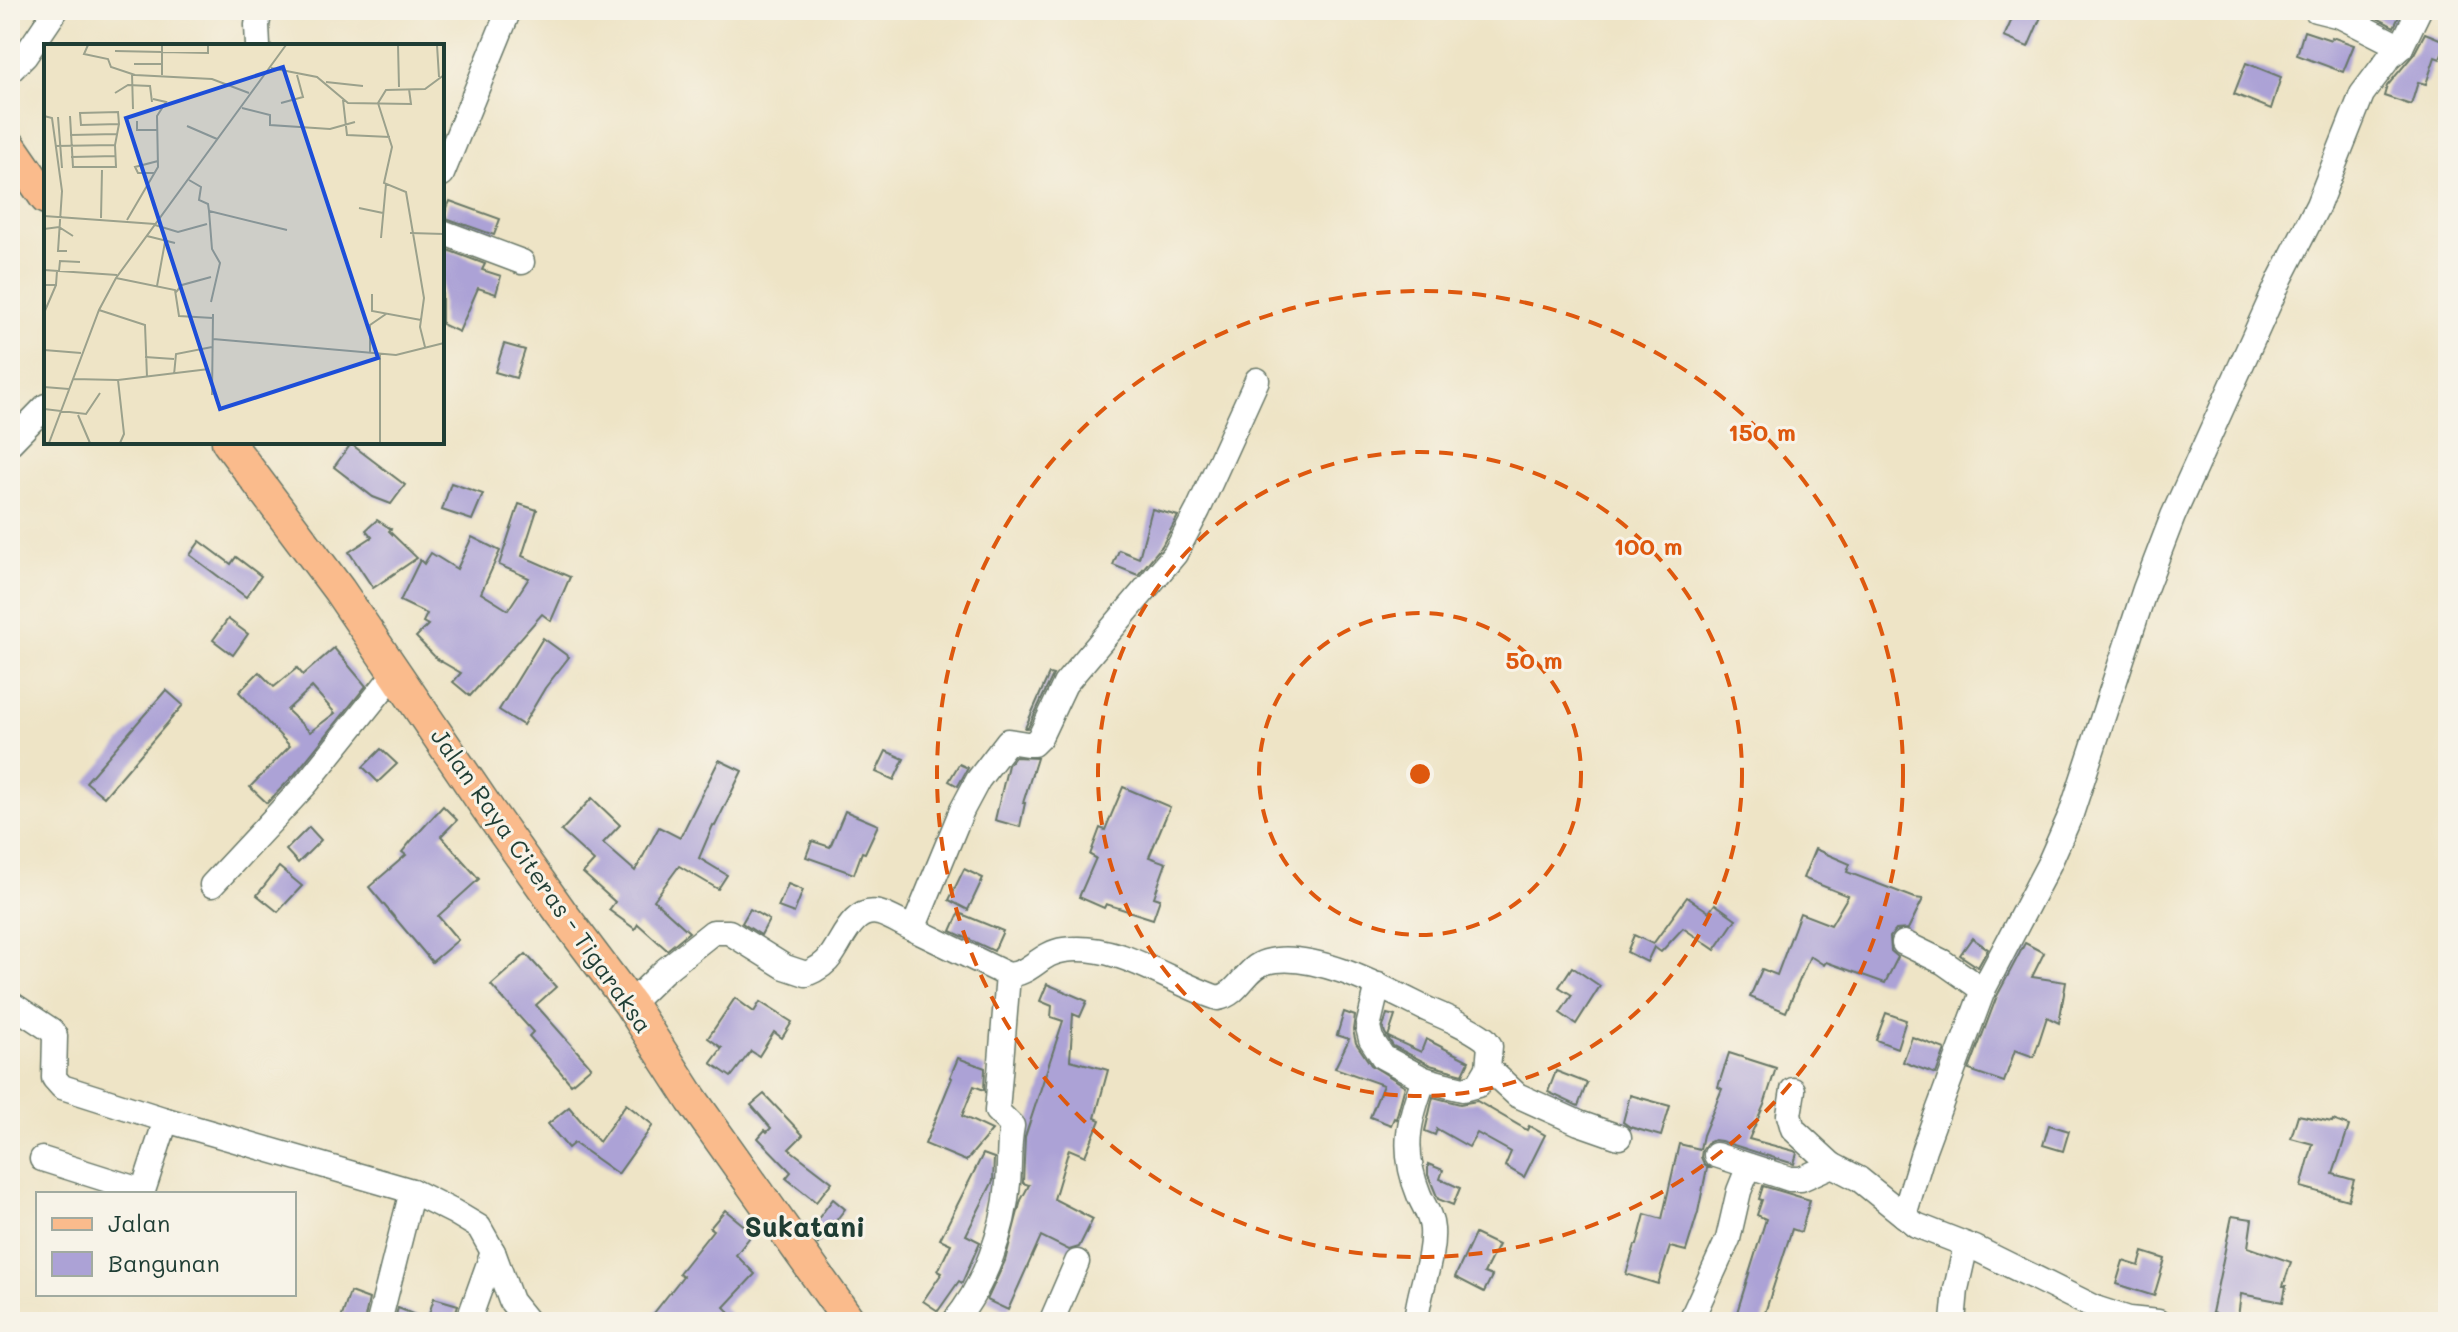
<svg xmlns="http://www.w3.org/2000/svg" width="2458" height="1332" font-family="Mali,sans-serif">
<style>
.building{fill:#aca2d6;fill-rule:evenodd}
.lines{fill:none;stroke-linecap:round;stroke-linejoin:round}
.minor-casing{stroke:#677767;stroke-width:27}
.major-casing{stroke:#677767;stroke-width:35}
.minor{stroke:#fff;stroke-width:24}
.major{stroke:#fabb8c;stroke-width:32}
.ring{fill:none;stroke:#de580e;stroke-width:4;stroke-dasharray:14 10}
.labels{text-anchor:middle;stroke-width:6;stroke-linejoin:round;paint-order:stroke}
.street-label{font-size:24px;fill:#1f3d34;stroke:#f7f3e8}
.quarter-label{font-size:28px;font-weight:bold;fill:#1f3d34;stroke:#f7f3e8}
.inset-road{fill:none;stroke:#9ba18c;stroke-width:2}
.view{fill:#1d4ed8;fill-opacity:0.15;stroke:#1d4ed8;stroke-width:4}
.inset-edge{fill:none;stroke:#1f3d34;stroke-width:4}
.centre{fill:#de580e;stroke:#f7f3e8;stroke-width:4}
.ring-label{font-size:24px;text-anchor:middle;font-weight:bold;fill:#de580e;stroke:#f7f3e8;stroke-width:6;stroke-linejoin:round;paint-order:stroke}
</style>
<rect width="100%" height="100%" fill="#f7f3e8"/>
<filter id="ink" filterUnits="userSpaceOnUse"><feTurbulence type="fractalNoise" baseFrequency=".0125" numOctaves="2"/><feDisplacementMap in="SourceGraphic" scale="16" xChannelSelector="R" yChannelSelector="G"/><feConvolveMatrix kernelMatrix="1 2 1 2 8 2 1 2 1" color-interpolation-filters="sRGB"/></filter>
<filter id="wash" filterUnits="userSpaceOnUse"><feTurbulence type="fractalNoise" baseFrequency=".006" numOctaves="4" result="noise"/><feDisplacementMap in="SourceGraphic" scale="32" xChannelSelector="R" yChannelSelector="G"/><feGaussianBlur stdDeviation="1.8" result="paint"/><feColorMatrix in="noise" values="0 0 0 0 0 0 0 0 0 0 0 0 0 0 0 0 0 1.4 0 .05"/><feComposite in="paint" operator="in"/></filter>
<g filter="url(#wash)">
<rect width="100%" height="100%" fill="#eee4c6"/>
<g id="blocks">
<g class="building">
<polygon points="2016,10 2044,10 2028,47 2004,37"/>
<polygon points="2380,10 2402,10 2394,27 2377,18"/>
<polygon points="2304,31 2331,40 2332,37 2354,45 2343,72 2297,55"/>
<polygon points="2425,33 2447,42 2440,59 2435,57 2426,84 2418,82 2411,105 2384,96 2387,86 2414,54"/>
<polygon points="2246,63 2281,77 2271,109 2234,94"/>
<polygon points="450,201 500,219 494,235 443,217"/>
<polygon points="442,248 485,264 482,270 501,276 496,294 478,288 459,332 442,324"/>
<polygon points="504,344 525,350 516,378 495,372"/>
<polygon points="351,444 405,485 391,504 373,497 334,467"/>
<polygon points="451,483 483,494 472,520 442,510"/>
<polygon points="519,504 537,510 522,556 570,577 551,621 542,614 470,696 453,682 461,673 437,659 416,637 428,625 423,622 427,614 400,601 420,560 424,564 431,553 457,569 472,537 500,551 481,593 508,610 529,578 499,565"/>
<polygon points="1152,509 1178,516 1162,546 1138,575 1113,565 1119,550 1139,558"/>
<polygon points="377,520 391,529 389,531 417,558 373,588 349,552 372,537 366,530"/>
<polygon points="200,541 231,564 236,557 261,576 246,597 190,555"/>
<polygon points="228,619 248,634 233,655 213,640"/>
<polygon points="543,638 569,657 545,688 523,725 499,710"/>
<path d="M 334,648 L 366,686 L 295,774 L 267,803 L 250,787 L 290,746 L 239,692 L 259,672 L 274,687 L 297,668 L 303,675 ZM 312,687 L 335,713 L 310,732 L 287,710 Z"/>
<polygon points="1049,674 1053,675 1028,728 1025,728"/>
<polygon points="166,690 183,705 104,797 86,782"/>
<polygon points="381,749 397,764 378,782 363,767"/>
<polygon points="886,751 904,759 894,780 876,772"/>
<polygon points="1014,757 1037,758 1023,803 1025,803 1020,827 995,820 1008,765"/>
<polygon points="719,760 742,771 715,826 713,825 699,858 727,875 718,889 679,866 654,900 689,932 667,950 638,924 635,929 609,910 615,902 583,873 594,861 561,831 592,798 620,825 603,843 635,871 659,827 680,838"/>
<polygon points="959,764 968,768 958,786 949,781"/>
<polygon points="1123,787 1170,807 1149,857 1166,863 1154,897 1160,899 1153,919 1106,904 1104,908 1079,897 1096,858 1090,855 1100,828 1105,830"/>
<polygon points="443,806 457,820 441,836 479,879 438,916 458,940 432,962 369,887 406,855 402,852 411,841"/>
<polygon points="845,811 878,825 865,853 862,852 854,874 806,857 812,841 830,847"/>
<polygon points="309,827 321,840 298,863 286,850"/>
<polygon points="1815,849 1850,864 1847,872 1915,898 1923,899 1908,929 1896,930 1890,937 1891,951 1898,957 1885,983 1826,962 1824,965 1810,956 1786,1012 1750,997 1762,969 1777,975 1800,913 1831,925 1848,896 1803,878"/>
<polygon points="279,867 302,886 278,912 257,895"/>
<polygon points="964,869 983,878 968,910 949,900"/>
<polygon points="788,884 803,890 794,913 778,907"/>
<polygon points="1687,897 1709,912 1715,904 1736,919 1715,950 1683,928 1661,952 1654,947 1647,962 1627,952 1634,935 1653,944"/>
<polygon points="750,909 769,920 761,935 742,923"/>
<polygon points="959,913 1003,931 994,951 951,931"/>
<polygon points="1972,938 1988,949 1978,967 1960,955"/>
<polygon points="2025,943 2044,953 2032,977 2066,982 2059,1023 2047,1017 2034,1057 2015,1050 2004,1082 1969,1070 1997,996"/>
<polygon points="526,954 556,987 536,1005 591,1067 571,1084 529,1036 533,1032 491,985"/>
<polygon points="1572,967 1600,986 1576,1024 1560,1013 1572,995 1559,987"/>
<polygon points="1047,984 1087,1001 1080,1017 1073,1014 1070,1060 1108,1070 1095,1118 1100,1120 1085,1156 1069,1149 1054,1199 1093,1219 1079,1247 1069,1250 1041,1236 1008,1310 987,1300 1005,1261 1021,1200 1029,1185 1023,1183 1025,1137 1063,1021 1051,1017 1052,1006 1040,1001"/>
<polygon points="735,998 754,1012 760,1002 792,1022 782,1038 774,1032 759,1056 751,1051 731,1077 711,1063 722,1048 708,1038"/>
<polygon points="1344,1012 1355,1016 1353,1030 1356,1043 1371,1065 1405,1086 1396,1119 1394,1118 1391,1125 1370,1117 1383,1085 1335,1068 1349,1039 1337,1035"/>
<polygon points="1886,1013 1906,1020 1897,1048 1876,1040"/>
<polygon points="1387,1014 1395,1016 1388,1037 1421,1052 1426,1039 1469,1061 1463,1074 1430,1065 1393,1046 1385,1033 1383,1027"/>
<polygon points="1912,1037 1945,1049 1936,1074 1903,1062"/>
<polygon points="1729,1053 1776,1068 1764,1105 1749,1139 1794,1151 1797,1153 1794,1164 1721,1141 1714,1140 1707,1143 1702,1150 1701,1157 1704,1164 1710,1168 1707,1168 1698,1212 1686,1251 1670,1247 1658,1284 1626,1274 1635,1245 1637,1245 1645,1214 1662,1219 1679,1144 1700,1149 1703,1135 1722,1089 1718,1087"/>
<polygon points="958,1058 985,1068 984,1090 974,1086 962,1116 992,1130 966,1161 925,1144 952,1078 950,1077"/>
<polygon points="1556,1071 1587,1083 1578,1106 1548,1092"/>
<polygon points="764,1094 803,1135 789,1149 832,1182 816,1202 786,1178 791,1172 758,1138 765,1130 767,1132 771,1128 751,1105"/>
<polygon points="1630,1095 1670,1106 1661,1136 1630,1127 1623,1122"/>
<polygon points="1433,1097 1460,1104 1477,1101 1527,1130 1529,1126 1545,1135 1524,1177 1505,1166 1511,1152 1477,1133 1469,1147 1437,1129 1435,1135 1425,1131"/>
<polygon points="626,1104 653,1125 618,1174 574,1143 568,1148 548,1124 569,1107 599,1142"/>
<polygon points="2298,1115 2332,1122 2333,1120 2349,1126 2333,1174 2354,1180 2348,1200 2301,1187 2313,1144 2291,1138"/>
<polygon points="2049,1125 2069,1131 2063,1151 2043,1145"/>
<polygon points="983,1154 994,1158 993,1181 966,1235 980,1242 962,1283 959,1281 938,1311 923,1301 942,1273 938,1271 951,1244 940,1239"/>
<polygon points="1428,1164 1443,1170 1440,1179 1460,1188 1453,1205 1438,1199 1428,1175"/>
<polygon points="1763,1186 1810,1200 1801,1232 1792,1229 1762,1322 1734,1322 1766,1219 1757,1215 1762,1200 1759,1199"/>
<polygon points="833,1199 845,1209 818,1244 809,1231"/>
<polygon points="725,1210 753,1233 736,1255 755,1274 724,1307 729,1312 720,1322 647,1322 683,1276 679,1273 713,1230 710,1228"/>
<polygon points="2232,1216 2252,1219 2248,1247 2291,1262 2283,1286 2286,1286 2283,1302 2241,1294 2238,1317 2212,1313"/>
<polygon points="1475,1234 1498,1245 1484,1273 1492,1276 1484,1292 1455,1277"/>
<polygon points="2143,1252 2165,1259 2154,1296 2116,1284 2123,1261 2139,1266"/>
<polygon points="350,1292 369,1299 364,1322 340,1322"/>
<polygon points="434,1298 458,1305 453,1321 429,1314"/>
<polygon points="398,1308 430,1321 430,1322 394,1322"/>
</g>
</g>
</g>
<g filter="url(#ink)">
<use href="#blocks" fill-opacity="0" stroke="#677767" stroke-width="2"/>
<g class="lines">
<defs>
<g id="minor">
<polyline points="2316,10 2340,16 2401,47"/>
<polyline points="258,46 257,25 260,10"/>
<polyline points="10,71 25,56 56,10"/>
<polyline points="442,174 509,10"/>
<polyline points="442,232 522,262"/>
<polyline points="10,443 46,406"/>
<polyline points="212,885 306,784 395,673"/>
<path d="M 913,929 L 1008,975 C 1031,974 1040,953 1064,950 C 1119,942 1168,982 1218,998 C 1240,994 1245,968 1266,962 C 1311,949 1384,988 1424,1008 C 1445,1017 1467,1026 1485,1039 L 1490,1046 L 1488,1068 L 1517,1095 L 1579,1123 L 1619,1137"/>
<polyline points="1904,943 1943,962 1983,990"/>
<polyline points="1378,985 1368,1027 1371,1039 1383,1057 1424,1079 1446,1085 1463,1089 1478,1085 1488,1068"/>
<polyline points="10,1003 51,1030 55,1036 54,1078 62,1087 166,1120 412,1191 454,1212 479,1227 493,1252 511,1301 528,1322"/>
<path d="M 630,1004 L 664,971 L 713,932 L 729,932 L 785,967 L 806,974 C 816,970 825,965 831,956 C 843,940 853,907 879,913 C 890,916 902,924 913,929 L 962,810 L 978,780 L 1008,741 L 1027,744 L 1033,744 L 1040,737 L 1065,684 L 1175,554 L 1198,510 L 1257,380"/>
<polyline points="1793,1090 1789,1115 1793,1129 1832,1165"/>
<polyline points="1716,1155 1790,1179 1801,1179 1832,1165 1859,1179 1916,1225 1975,1248 2098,1309 2129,1319 2158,1322"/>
<polyline points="42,1159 143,1191"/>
<polyline points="142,1194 166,1120"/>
<polyline points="1904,1215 1924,1149 1983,990 2049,864 2071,814 2145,589 2173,516 2281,277 2318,205 2362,94 2389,58 2401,47 2419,10"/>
<polyline points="379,1322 412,1191"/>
<polyline points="468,1322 493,1252"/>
<path d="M 954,1322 C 985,1285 1004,1230 1008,1183 C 1010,1163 1008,1145 1012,1126 L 997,1111 L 1008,975"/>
<polyline points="1051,1322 1077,1262"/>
<path d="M 1416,1322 C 1418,1291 1434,1260 1432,1229 C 1431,1215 1424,1207 1419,1195 C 1401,1151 1408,1121 1424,1079"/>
<polyline points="1690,1322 1728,1239 1739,1191 1749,1166"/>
<polyline points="1953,1322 1956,1289 1966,1245"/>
</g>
<g id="major">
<polyline points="10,146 46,198"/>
<polyline points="228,442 339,590 489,811 560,911 630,1004 692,1100 850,1322"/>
</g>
</defs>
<use href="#minor" class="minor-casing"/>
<use href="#major" class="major-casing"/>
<use href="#minor" class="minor"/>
<use href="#major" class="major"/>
</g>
</g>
<g class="ring">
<circle cx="1420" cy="774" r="161"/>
<circle cx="1420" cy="774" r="322"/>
<circle cx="1420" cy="774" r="483"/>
</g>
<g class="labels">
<g class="street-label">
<text transform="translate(541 881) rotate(55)" y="8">Jalan Raya Citeras - Tigaraksa</text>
</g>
<g class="quarter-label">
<text x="805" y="1237">Sukatani</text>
</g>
</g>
<g transform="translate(44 44)">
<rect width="400" height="400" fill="#eee4c6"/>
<path class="inset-road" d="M 44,1 L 40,10 L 64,15 L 67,23 L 91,31 L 168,35 L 205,49M 118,1 L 118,31M 354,1 L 355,43M 393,1 L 395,33M 71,7 L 164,9 L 164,1M 90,20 L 118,20M 227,24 L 273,33 L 304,59 L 367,60 L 365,45M 88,30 L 89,65M 282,38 L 319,42M 71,49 L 84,41 L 106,42 L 108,58M 299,56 L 303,91 L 346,93M 237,59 L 259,53 L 253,31M 334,59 L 348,103 L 340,139 L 362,148 L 380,254 L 376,283 L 381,303M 334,59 L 342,46 L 381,45 L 400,31M 198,64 L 226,71 L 226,81 L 286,85 L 311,78M 0,72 L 8,74 L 18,147 L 14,207 L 23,207M 26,72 L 29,123 L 72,123 L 71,101 L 75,80 L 74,68 L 36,69 L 37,81 L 75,80M 14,73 L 18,124M 93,77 L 93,86 L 113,86M 143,82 L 173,95M 26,91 L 73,90M 11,102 L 71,101M 27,113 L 72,112M 110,129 L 94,129 L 91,123 L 114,117M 145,136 L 157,143 L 155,156 L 164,160 L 165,167 L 243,186M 315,164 L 339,169M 165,167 L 168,205 L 176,219 L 167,258M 0,172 L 111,180M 57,174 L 58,126M 83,176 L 114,123 L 113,72 L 122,58 L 109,55M 111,181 L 134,188 L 163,180M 0,185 L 15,183 L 29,192M 366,189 L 400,190M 103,192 L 131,199M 337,194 L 342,140M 0,226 L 73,231M 15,227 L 16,217 L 36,218M 72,234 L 131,246 L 135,272 L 169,274M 0,241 L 12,241 L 13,227M 113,242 L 121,198M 132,248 L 138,241 L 167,233M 328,250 L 328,267 L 377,276M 55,266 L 101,281 L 103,333M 0,269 L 12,241M 169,295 L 352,311 L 400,299M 0,306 L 37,309M 326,309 L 326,281 L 342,270M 336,310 L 336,399M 101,313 L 130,315M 130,331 L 132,310 L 168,303M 29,335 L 74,336 L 165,325M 74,336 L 80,390 L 76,399M 0,343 L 25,345M 168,351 L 169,270M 0,365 L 42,370 L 56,349M 34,371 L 46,399M 5,399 L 55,266 L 72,234 L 242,1"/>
<path class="view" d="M 239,23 L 334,314 L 176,365 L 82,74 Z"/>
<rect width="400" height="400" class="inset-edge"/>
</g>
<circle cx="1420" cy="774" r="12" class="centre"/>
<g class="ring-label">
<text x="1762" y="441">150 m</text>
<text x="1648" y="555">100 m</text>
<text x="1534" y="669">50 m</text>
</g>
<rect width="2458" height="1332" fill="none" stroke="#f7f3e8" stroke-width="40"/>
<rect x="36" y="1192" width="260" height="104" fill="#f7f3e8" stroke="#a1aaa0" stroke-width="2"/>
<rect x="52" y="1218" width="40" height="12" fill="#fabb8c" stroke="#a1aaa0" stroke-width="2"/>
<text x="108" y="1232" font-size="24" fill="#1f3d34">Jalan</text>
<rect x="52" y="1252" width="40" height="24" fill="#aca2d6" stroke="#a1aaa0" stroke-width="2"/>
<text x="108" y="1272" font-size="24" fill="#1f3d34">Bangunan</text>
</svg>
